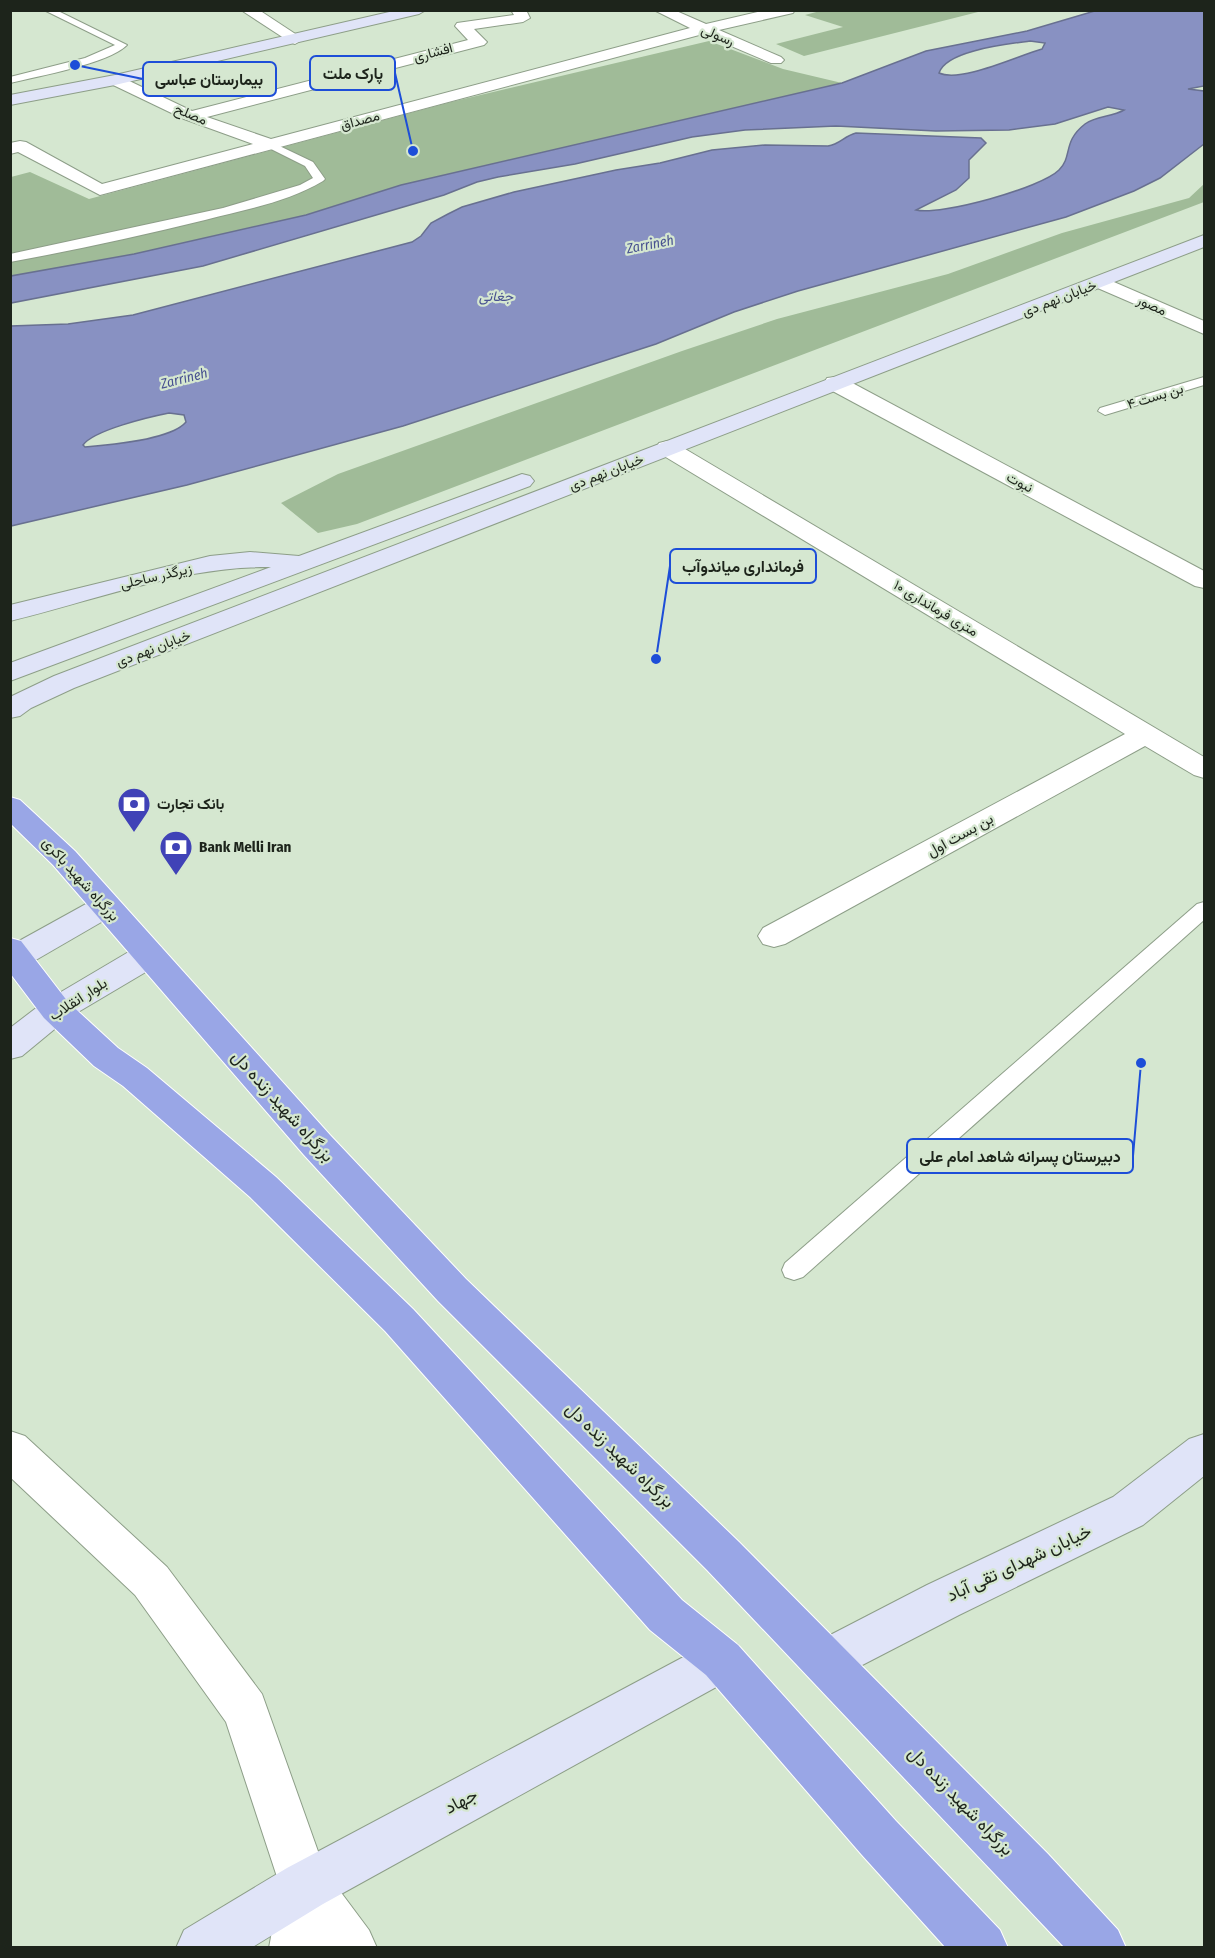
<svg xmlns="http://www.w3.org/2000/svg" width="1215" height="1958" font-family="'Fira Sans Condensed',Vazirmatn,sans-serif">
<style>
.green{fill:#a0bb98}
.water{fill:#8891c2;stroke:#687090;stroke-width:1.5;fill-rule:evenodd}
.lines{fill:none;stroke-linecap:round;stroke-linejoin:round}
.lane-casing{stroke:#8d9e88;stroke-width:2}
.street-casing{stroke:#8d9e88;stroke-width:2}
.secondary-casing{stroke:#8d9e88;stroke-width:2}
.highway-casing{stroke:#fff;stroke-width:2}
.lane{fill:#fff;fill-rule:evenodd}
.street{fill:#fff;fill-rule:evenodd}
.secondary{fill:#e0e4f8;fill-rule:evenodd}
.highway{fill:#99a6e6;fill-rule:evenodd}
.labels{text-anchor:middle;stroke-width:4.5;stroke-linejoin:round;paint-order:stroke}
.far-street-label{font-size:14px;fill:#1d241b;stroke:#d5e7d0}
.far-water-label{font-size:14px;font-style:italic;fill:#485190;stroke:#d5e7d0}
.poi-label{font-size:15px;font-weight:bold;fill:#1d241b;stroke:#d5e7d0;text-anchor:start}
.street-label{font-size:15px;fill:#1d241b;stroke:#d5e7d0}
.near-street-label{font-size:18px;fill:#1d241b;stroke:#d5e7d0}
.leader{fill:none;stroke:#1d4ed8;stroke-width:2}
.callout-dot{fill:#1d4ed8;stroke:#d5e7d0;stroke-width:2}
.callout{fill:#d5e7d0;stroke:#1d4ed8;stroke-width:2}
.callout-label{font-size:16px;text-anchor:middle;font-weight:bold;fill:#1d241b}
</style>
<rect width="100%" height="100%" fill="#d5e7d0"/>
<g class="green">
<polygon points="820,11 820,10 982,11 804,56 776,44 843,27 805,15"/>
<polygon points="709,41 783,69 842,83 401,185 306,215 134,254 11,276 11,177 30,172 89,199 451,102"/>
<polygon points="1204,184 1204,202 357,524 318,533 281,503 338,474 682,351 777,319 948,274 1062,233 1189,198"/>
</g>
<path class="water" d="M 1098,10 L 1204,11 L 1204,86 L 1188,89 L 1204,91 L 1204,144 L 1160,178 L 1134,191 L 1066,217 L 798,291 L 734,312 L 656,344 L 403,426 L 187,485 L 11,526 L 11,326 L 68,324 L 133,315 L 412,242 L 421,236 L 431,223 L 448,214 L 462,207 L 514,192 L 616,170 L 660,163 L 712,150 L 765,145 L 828,146 C 840,144 844,136 856,133 L 981,138 L 986,143 L 969,160 L 969,178 L 956,190 L 916,210 C 940,216 1041,188 1059,170 C 1073,156 1062,142 1085,124 C 1096,116 1112,117 1124,110 L 1108,107 L 1055,124 L 1009,130 L 936,131 L 836,126 L 745,130 L 692,137 L 575,164 L 498,177 L 477,182 L 444,195 L 203,266 L 11,303 L 11,276 L 134,254 L 306,215 L 401,185 L 842,83 L 926,51 L 1027,31 ZM 1030,41 L 1045,43 L 1042,49 C 1017,56 961,83 939,73 C 946,50 1009,44 1030,41 ZM 169,413 L 184,415 L 186,422 C 171,440 110,445 85,447 L 83,445 C 94,430 149,417 169,413 Z"/>
<g class="lines">
<defs>
<g id="lane">
<path d="M 44,10 L 56,10 L 127,45 C 108,64 38,76 10,83 L 10,77 L 85,58 L 115,45 Z"/>
<path d="M 269,141 L 313,162 L 325,179 L 323,181 C 288,202 244,210 205,220 C 140,236 76,250 10,262 L 10,254 L 223,208 L 300,185 L 313,178 L 305,166 L 265,146 L 265,142 Z"/>
<polygon points="1204,377 1204,385 1105,415 1098,411 1100,408"/>
<polygon points="1204,902 1204,920 803,1277 794,1280 785,1277 782,1270 785,1263 1197,904"/>
</g>
<g id="street">
<polygon points="241,10 259,10 303,39 295,44 290,42"/>
<polygon points="511,10 526,10 530,18 523,22 474,29 487,42 484,45 207,117 271,139 690,28 654,10 674,10 706,24 766,10 795,10 793,13 719,30 781,57 784,60 781,63 771,63 703,34 100,195 18,152 10,154 10,143 20,141 26,142 102,184 253,144 184,119 109,83 107,80 109,77 121,77 192,111 468,40 455,26 457,23 514,15"/>
<polygon points="1100,276 1204,321 1204,334 1093,286 1090,282 1093,278"/>
<polygon points="835,377 843,378 1204,571 1204,588 1195,586 827,388 824,383 827,378"/>
<polygon points="667,441 675,443 1204,757 1204,778 1194,775 1145,746 785,944 774,947 763,944 758,936 763,928 1125,734 659,453 656,448 659,443"/>
<polygon points="10,1431 25,1436 167,1567 262,1694 325,1871 369,1930 377,1948 269,1948 280,1886 226,1722 135,1595 10,1477"/>
</g>
<g id="secondary">
<polygon points="398,10 426,10 419,14 115,85 10,105 10,95 115,75"/>
<polygon points="1204,235 1204,247 74,688 31,708 20,716 10,718 10,697 54,676"/>
<path d="M 522,474 L 530,476 L 534,481 L 530,486 L 10,681 L 10,663 L 271,567 C 182,566 96,600 10,621 L 10,605 L 210,556 L 250,552 L 299,556 Z"/>
<polygon points="106,896 117,899 122,906 117,913 22,968 10,971 10,946 95,899"/>
<polygon points="149,944 161,947 165,955 161,963 68,1018 22,1056 10,1059 10,1028 44,1002 137,947"/>
<polygon points="1204,1434 1204,1476 1143,1525 959,1615 841,1676 825,1683 809,1676 802,1661 809,1646 927,1585 1113,1497 1189,1439"/>
<polygon points="722,1638 738,1645 745,1660 738,1675 323,1904 251,1948 176,1948 184,1930 287,1868 706,1645"/>
</g>
<g id="highway">
<polygon points="10,797 20,800 75,851 330,1135 466,1279 739,1542 1048,1854 1118,1930 1126,1948 1065,1948 707,1570 438,1301 304,1155 53,865 10,823"/>
<polygon points="10,938 21,941 68,1002 118,1048 147,1068 276,1177 413,1309 682,1600 738,1645 896,1821 1000,1930 1008,1948 946,1948 862,1855 706,1675 650,1630 385,1331 250,1197 123,1086 94,1066 44,1018 10,973"/>
</g>
</defs>
<use href="#lane" class="lane-casing"/>
<use href="#street" class="street-casing"/>
<use href="#secondary" class="secondary-casing"/>
<use href="#highway" class="highway-casing"/>
<use href="#lane" class="lane"/>
<use href="#street" class="street"/>
<use href="#secondary" class="secondary"/>
<use href="#highway" class="highway"/>
</g>
<defs>
<symbol id="bank-pin" viewBox="-11 -11 22 30"><path d="M0 17L-7.5 6A9.5 9.5 0 1 1 7.5 6Z" fill="#4042b7" stroke="#d5e7d0"/><path d="M-6-4H6V4H-6ZM0-2.3a2.3 2.3 0 1 0 0 4.6a2.3 2.3 0 1 0 0-4.6Z" fill="#fff"/></symbol>
</defs>
<g fill-rule="evenodd">
<use href="#bank-pin" x="115" y="785" width="38" height="52"/>
<use href="#bank-pin" x="157" y="828" width="38" height="52"/>
</g>
<g class="labels">
<g class="far-street-label">
<text transform="translate(718 35) rotate(23)" y="5">رسولی</text>
<text transform="translate(433 52) rotate(-15)" y="5">افشاری</text>
<text transform="translate(191 114) rotate(23)" y="5">مصلح</text>
<text transform="translate(360 120) rotate(-15)" y="5">مصداق</text>
<text transform="translate(1059 298) rotate(-21)" y="5">خیابان نهم دی</text>
<text transform="translate(1152 305) rotate(24)" y="5">مصور</text>
<text transform="translate(1155 396) rotate(-17)" y="5">بن بست ۴</text>
<text transform="translate(606 472) rotate(-21)" y="5">خیابان نهم دی</text>
<text transform="translate(1020 482) rotate(28)" y="5">نبوت</text>
<text transform="translate(156 576) rotate(-13)" y="5">زیرگذر ساحلی</text>
<text transform="translate(936 608) rotate(31)" y="5">۱۰ متری فرمانداری</text>
<text transform="translate(153 648) rotate(-21)" y="5">خیابان نهم دی</text>
</g>
<g class="far-water-label">
<text transform="translate(650 244) rotate(-11)" y="5">Zarrineh</text>
<text x="496" y="301">جغاتی</text>
<text transform="translate(184 378) rotate(-14)" y="5">Zarrineh</text>
</g>
<g class="poi-label">
<text x="157" y="809">بانک تجارت</text>
<text x="199" y="852">Bank Melli Iran</text>
</g>
<g class="street-label">
<text transform="translate(960 835) rotate(-29)" y="5">بن بست اول</text>
<text transform="translate(81 879) rotate(48)" y="5">بزرگراه شهید باکری</text>
<text transform="translate(78 999) rotate(-33)" y="5">بلوار انقلاب</text>
</g>
<g class="near-street-label">
<text transform="translate(283 1106) rotate(48)" y="6">بزرگراه شهید زنده دل</text>
<text transform="translate(620 1455) rotate(44)" y="6">بزرگراه شهید زنده دل</text>
<text transform="translate(1019 1563) rotate(-25)" y="6">خیابان شهدای تقی آباد</text>
<text transform="translate(461 1801) rotate(-28)" y="6">جهاد</text>
<text transform="translate(961 1801) rotate(46)" y="6">بزرگراه شهید زنده دل</text>
</g>
</g>
<path class="leader" d="M413 151L395 73M75 65L143 79M656 659L670 566M1141 1063L1133 1156"/>
<g class="callout-dot">
<circle cx="413" cy="151" r="6"/>
<circle cx="75" cy="65" r="6"/>
<circle cx="656" cy="659" r="6"/>
<circle cx="1141" cy="1063" r="6"/>
</g>
<g class="callout">
<rect x="310" y="56" width="85" height="34" rx="6"/>
<rect x="143" y="62" width="133" height="34" rx="6"/>
<rect x="670" y="549" width="146" height="34" rx="6"/>
<rect x="907" y="1139" width="226" height="34" rx="6"/>
</g>
<g class="callout-label">
<text x="353" y="79">پارک ملت</text>
<text x="209" y="85">بیمارستان عباسی</text>
<text x="743" y="572">فرمانداری میاندوآب</text>
<text x="1020" y="1162">دبیرستان پسرانه شاهد امام علی</text>
</g>
<rect width="1215" height="1958" fill="none" stroke="#1d241b" stroke-width="24"/>
</svg>
